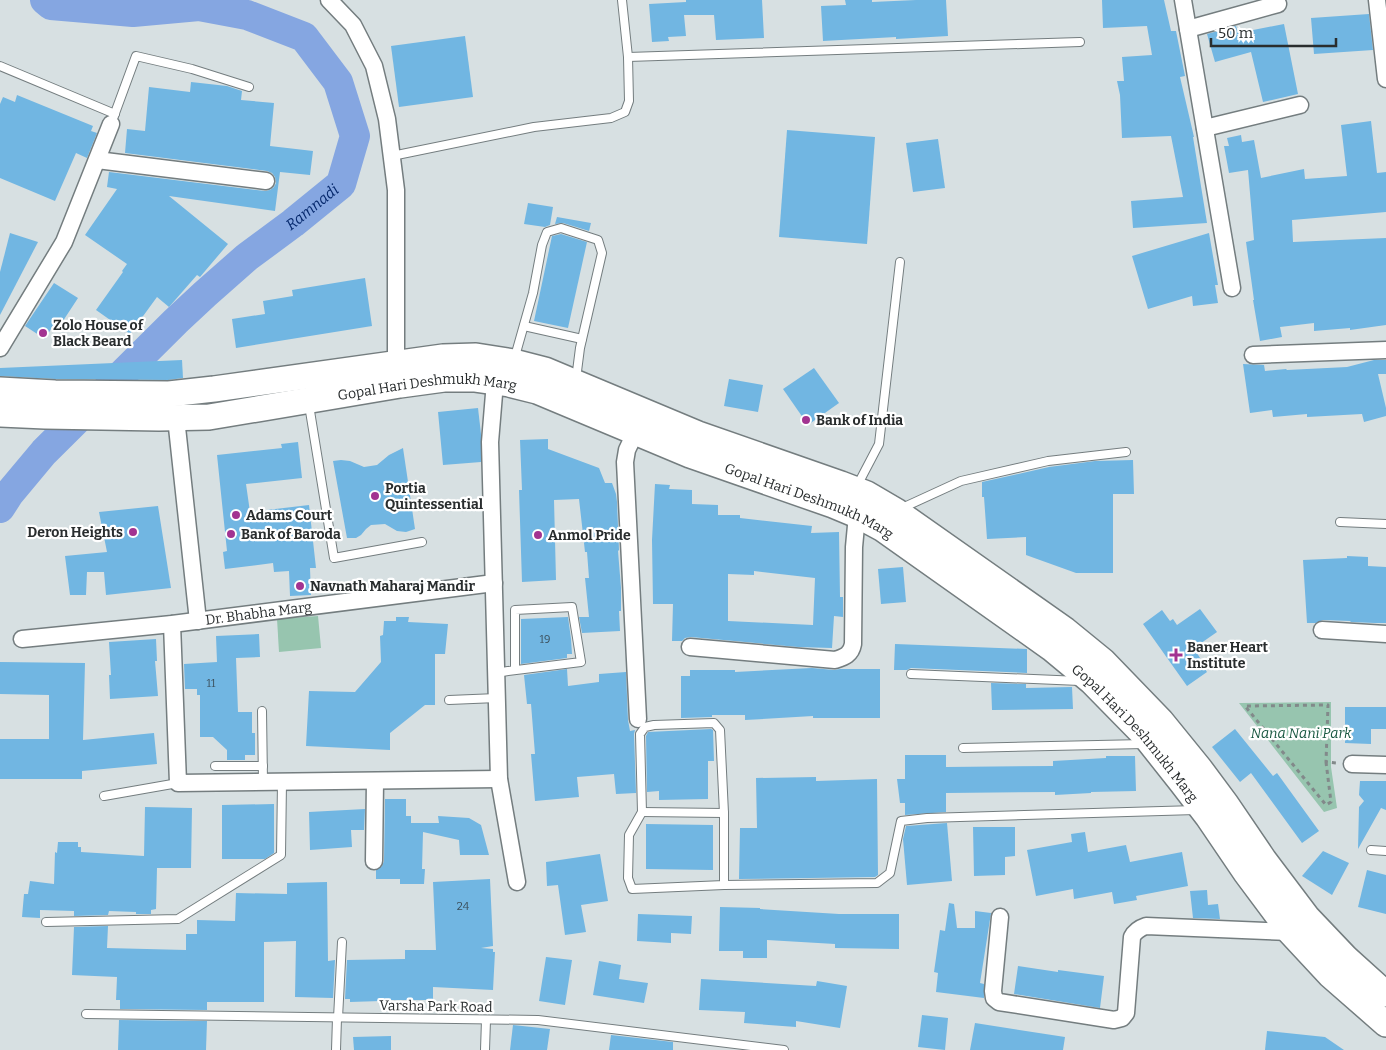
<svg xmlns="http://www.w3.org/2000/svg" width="1386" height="1050" font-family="Bitter,serif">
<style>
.green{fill:#97c5af}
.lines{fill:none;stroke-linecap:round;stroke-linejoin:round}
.river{stroke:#85a6e1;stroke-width:30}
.building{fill:#71b6e2;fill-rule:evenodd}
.service-casing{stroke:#747d7f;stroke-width:10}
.minor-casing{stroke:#747d7f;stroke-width:19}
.primary-casing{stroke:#747d7f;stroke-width:28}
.path{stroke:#82898a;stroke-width:3;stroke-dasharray:4 4;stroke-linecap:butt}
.service{stroke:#fff;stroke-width:8}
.minor{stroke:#fff;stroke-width:16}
.primary{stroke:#fff;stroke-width:25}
.poi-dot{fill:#a23391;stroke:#fff;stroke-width:2}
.labels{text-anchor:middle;stroke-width:4.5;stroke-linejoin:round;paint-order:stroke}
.number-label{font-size:11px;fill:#3b4f5b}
.poi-label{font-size:14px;font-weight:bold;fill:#292d2e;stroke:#fff;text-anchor:start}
.street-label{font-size:14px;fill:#292d2e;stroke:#fff}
.park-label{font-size:14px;font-style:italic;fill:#185740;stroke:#fff}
.water-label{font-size:15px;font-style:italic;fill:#06296d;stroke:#fff}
</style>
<rect width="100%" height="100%" fill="#d7e0e2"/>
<g class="green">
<polygon points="318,616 321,648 279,652 277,619"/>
<polygon points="1331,702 1331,767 1337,808 1324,812 1239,703"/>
</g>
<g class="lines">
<path class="river" id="s1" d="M 0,508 L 9,494 L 44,452 L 176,321 L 205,294 L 247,257 L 293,223 L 341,184 L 355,136 L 338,82 L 304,37 L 247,15 L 199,6 L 133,12 L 51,5 L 45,0"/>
</g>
<g class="building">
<polygon points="686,0 762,0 764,38 716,40 714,15 684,15 686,36 668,37 669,41 652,42 649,4 686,2"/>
<polygon points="845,0 872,0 872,2 916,0 946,0 948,36 896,39 896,37 823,41 821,6 846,5"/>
<polygon points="1102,0 1164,0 1171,31 1176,31 1185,76 1180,77 1194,137 1193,137 1207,223 1133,228 1131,201 1183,197 1171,136 1122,138 1120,95 1117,81 1124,81 1122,57 1152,55 1147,26 1103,28"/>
<polygon points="1369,14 1373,50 1314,54 1311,18"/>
<polygon points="1284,24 1298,94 1263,102 1251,52 1215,62 1207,34 1236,26 1238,33"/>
<polygon points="465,36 473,97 399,107 391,46"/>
<polygon points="191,82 227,86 242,91 241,100 274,103 270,146 313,151 310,175 280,172 275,211 169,196 228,244 200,277 197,275 169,307 157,297 130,334 96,310 123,272 122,271 127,264 85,235 117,189 107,187 109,172 265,191 270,190 274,187 276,183 275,177 272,173 267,171 125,153 127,129 145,131 149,87 190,92"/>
<polygon points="17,95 93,126 91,131 97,133 87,158 76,153 55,201 0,178 0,104 3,97 15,102"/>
<polygon points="1371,121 1377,173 1386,172 1386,212 1292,220 1293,242 1386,238 1386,325 1350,330 1350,328 1314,331 1314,323 1280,327 1282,337 1260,341 1253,300 1254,300 1246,242 1254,240 1248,170 1229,173 1224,146 1229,146 1227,138 1241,135 1242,142 1254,140 1261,178 1304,169 1305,179 1347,176 1341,125"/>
<polygon points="787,130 875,137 867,244 779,237"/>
<polygon points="938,139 945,188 913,192 906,143"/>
<polygon points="528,203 553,207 550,225 545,227 524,224"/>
<polygon points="557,217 591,223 589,231 563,223 555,224"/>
<polygon points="10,233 38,242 0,315 0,272"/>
<polygon points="1209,233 1218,285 1215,285 1218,303 1193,306 1192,296 1148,309 1132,256"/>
<polygon points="561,234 587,242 568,328 534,321 552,236"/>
<polygon points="365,278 372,326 236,348 232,319 265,314 263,301 293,296 292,290"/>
<polygon points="54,283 78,298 59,327 54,324 45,339 25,326"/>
<polygon points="182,360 183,378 168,380 55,379 0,376 0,368"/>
<polygon points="1374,360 1386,360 1386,374 1378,374 1386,408 1386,416 1364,422 1362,414 1307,417 1307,414 1273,417 1272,410 1250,413 1243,364 1264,365 1265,371 1286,369 1287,370 1347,367"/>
<polygon points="814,368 839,403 808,425 783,389"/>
<polygon points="729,379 763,385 758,412 724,406"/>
<polygon points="478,408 481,434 481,462 443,465 438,412"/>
<polygon points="548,439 548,449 599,468 605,483 612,483 616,494 617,502 619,550 618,551 621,588 621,611 619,611 620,631 582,633 579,617 589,617 585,578 589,578 587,552 585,552 579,499 554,500 556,580 522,582 519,490 522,490 520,440"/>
<polygon points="298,442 302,478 246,484 250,512 309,505 316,568 310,568 311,595 290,596 289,571 274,572 273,563 225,569 223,552 227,551 217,455 282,448 281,444"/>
<polygon points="403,448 415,529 406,532 397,531 385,524 371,525 366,529 361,535 356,538 347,538 333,461 341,460 350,461 364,467 377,465 389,455"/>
<polygon points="1133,460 1134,494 1113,494 1113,573 1076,573 1026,555 1026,537 987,539 984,497 982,497 982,482 1049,467 1095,461"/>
<path d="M 655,484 L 670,485 L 669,489 L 692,490 L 692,504 L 718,505 L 718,515 L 740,515 L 740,518 L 812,526 L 811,533 L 839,532 L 840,597 L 843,597 L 843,617 L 834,616 L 832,648 L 798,647 L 691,637 L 685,638 L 682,641 L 672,641 L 673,604 L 653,604 L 652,540 ZM 754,571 L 815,578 L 813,625 L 728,621 L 728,574 L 754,575 Z"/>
<polygon points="158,506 171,588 106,595 104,572 87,572 86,595 70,595 65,556 107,552 99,512"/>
<polygon points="1347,556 1368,557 1368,566 1386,567 1386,623 1375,623 1351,622 1350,621 1323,620 1316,623 1307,623 1303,560 1347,558"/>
<polygon points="903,567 906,602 881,604 878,569"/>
<polygon points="1200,609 1217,632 1194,648 1200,658 1198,659 1207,672 1187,686 1143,624 1162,610 1170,621 1173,619 1177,625"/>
<polygon points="396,617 409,617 408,622 448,624 445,654 435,654 435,705 425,705 390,733 390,750 306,746 309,691 355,692 381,662 380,636 383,635 384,621 396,621"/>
<polygon points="568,617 571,639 572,654 567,654 567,658 521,664 521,619"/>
<polygon points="259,634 260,657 236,658 238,712 252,712 252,733 255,733 255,755 245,755 245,760 227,760 227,750 213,737 200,737 200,695 197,695 197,689 185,689 184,664 217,662 216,636"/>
<polygon points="156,639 157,661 155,661 158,696 110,699 109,675 111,675 109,642"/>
<polygon points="895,644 1027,649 1027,673 911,668 907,670 894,670"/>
<polygon points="0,662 85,663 83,740 154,733 157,764 82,771 82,779 0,779 0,739 49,739 49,695 0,694"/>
<polygon points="812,668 834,670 840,669 880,669 880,718 813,718 813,716 745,720 745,715 712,715 712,717 681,718 681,676 690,676 690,670 735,670 735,672"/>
<polygon points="567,669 568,686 599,682 599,674 626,672 628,720 630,731 635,730 634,734 636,793 616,794 614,774 577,777 579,797 535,801 531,754 535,754 531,704 527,704 524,675"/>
<polygon points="991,683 1026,684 1026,688 1072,687 1073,709 992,710"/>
<polygon points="1345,707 1386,707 1386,729 1371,729 1371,744 1345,743"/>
<polygon points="711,729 713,730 714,761 708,761 708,799 659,800 659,791 647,792 646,736 648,732"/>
<polygon points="1235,729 1273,776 1277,773 1319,831 1302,843 1251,773 1240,782 1212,747"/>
<polygon points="905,755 946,755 946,767 1053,766 1053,761 1106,758 1106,756 1135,756 1136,791 1091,792 1091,793 1055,795 1055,792 946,793 946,812 905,815 905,803 900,803 897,779 905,779"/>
<polygon points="816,777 816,781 877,779 878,875 875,877 739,879 740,828 757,828 756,778"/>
<polygon points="1360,781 1386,781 1386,810 1381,808 1358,849 1359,807 1364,801 1359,795"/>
<polygon points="385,799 406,799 406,816 411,816 411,823 439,823 438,816 469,818 481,825 489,855 460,855 459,840 423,832 422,869 425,869 424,884 400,884 400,879 376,879 376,870 382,866 384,861"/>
<polygon points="274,804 274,853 265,859 222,859 222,805"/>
<polygon points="145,807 192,808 191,868 157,868 156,909 151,910 151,914 136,914 136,912 109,911 108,915 74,916 74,911 40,910 40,918 22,917 24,894 28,894 30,881 54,884 55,852 57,853 58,842 78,842 78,847 81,847 81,852 144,856"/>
<polygon points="365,809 364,830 351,830 352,847 310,850 309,812"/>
<polygon points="947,823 952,881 907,885 903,839 906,826"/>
<polygon points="646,824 713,825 713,870 646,869"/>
<polygon points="973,827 1015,827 1015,856 1005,857 1005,875 974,876"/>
<polygon points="1085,832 1088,852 1126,845 1130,862 1182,852 1188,886 1136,896 1137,900 1114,904 1112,892 1074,899 1073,889 1036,896 1027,850 1072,842 1071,834"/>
<polygon points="1323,851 1349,863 1332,895 1302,876"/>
<polygon points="600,854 608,901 581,905 586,932 565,935 558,885 547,886 546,862"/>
<polygon points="1367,870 1386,875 1386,914 1358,907"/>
<polygon points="490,879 493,946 481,948 493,949 493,952 495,952 493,990 433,987 433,1000 381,1000 381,1001 350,1002 350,999 345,999 347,960 405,959 405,950 436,950 433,882"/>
<polygon points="327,882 328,961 335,960 333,998 295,997 296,941 264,942 264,1002 207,1002 207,1010 120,1009 120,1000 116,1000 117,977 72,975 74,927 108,926 107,948 186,950 186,934 197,934 197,920 235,921 236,893 287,894 287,883"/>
<polygon points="1207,890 1208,905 1218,904 1220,919 1193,918 1190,891"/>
<polygon points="949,903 954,904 957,928 975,928 975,911 991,913 980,983 984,984 984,998 936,992 938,973 934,972 940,930 945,931"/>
<polygon points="720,907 760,908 760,909 839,914 899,914 899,949 835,948 835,944 767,940 767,958 743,958 743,951 719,951"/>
<polygon points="638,914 692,916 691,934 671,933 671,943 637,941"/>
<polygon points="546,957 572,960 565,1005 539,1001"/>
<polygon points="599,961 621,965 619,979 648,983 644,1003 593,995"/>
<polygon points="1018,966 1058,972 1058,970 1104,976 1100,1008 1014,994"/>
<polygon points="701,979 816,986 817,981 847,986 840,1028 796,1021 796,1027 744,1023 745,1012 699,1010"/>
<polygon points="922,1015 948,1018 945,1050 918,1047"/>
<polygon points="119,1020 207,1021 206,1050 118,1050"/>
<polygon points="975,1023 1065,1037 1063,1050 970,1050"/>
<polygon points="513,1025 550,1029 547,1050 510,1050"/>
<polygon points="1267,1031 1325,1037 1344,1050 1265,1050"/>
<polygon points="611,1035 673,1042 673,1050 609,1050"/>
<polygon points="391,1036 391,1050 354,1050 353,1037"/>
</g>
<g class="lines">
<defs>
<g id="service">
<polyline points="628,57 1080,42"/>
<polyline points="0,66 115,114"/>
<polyline points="111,124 136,56 192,69 249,87"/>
<polyline points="392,156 534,127 611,118 625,112 629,101 628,57 622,0"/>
<polyline points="524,326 582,339"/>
<polyline points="514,360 533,293 542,245 547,232 561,228 598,240 602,253 580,348 576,379"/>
<polyline points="309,405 334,558 422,542"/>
<polyline points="857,486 879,444 900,262"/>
<polyline points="900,509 961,481 1048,461 1126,452"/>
<polyline points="1340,522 1386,524"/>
<polyline points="496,673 508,671 581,662 572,607 515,610 515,670"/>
<polyline points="911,674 1080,681"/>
<polyline points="449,700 497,698"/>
<polyline points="262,711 263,782"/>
<polyline points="963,748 1144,744"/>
<polyline points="215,766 263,766"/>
<polyline points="104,796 178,783"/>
<polyline points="642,812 724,813"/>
<polyline points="1371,850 1386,851"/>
<polyline points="724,885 632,889 628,878 629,835 642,812 640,734 645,727 654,725 714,723 720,730 724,813 724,885 877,883 890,873 901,821 927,818 1196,810"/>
<polyline points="46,922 178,919 281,855 282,782"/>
<polyline points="86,1014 538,1020 784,1050"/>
<polyline points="338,1018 342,942"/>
<polyline points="336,1050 337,1018"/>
<polyline points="485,1050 486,1020"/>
</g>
<g id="minor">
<polyline points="329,0 353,25 374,66 387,119 396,190 396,363"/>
<polyline points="1183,0 1232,288"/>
<polyline points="1377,0 1386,79"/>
<polyline points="1188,29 1278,4"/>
<polyline points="1205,128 1300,105"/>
<polyline points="97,160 266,181"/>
<polyline points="0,348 64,242 111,124"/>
<polyline points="1253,355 1386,350"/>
<polyline points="495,382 490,442 499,779 517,882"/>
<polyline points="176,418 198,621"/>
<polyline points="635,433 627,450 625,462 638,719"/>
<polyline points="172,624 178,783 499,779"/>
<polyline points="1322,630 1386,634"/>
<path id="s2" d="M 22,639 L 172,624 L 494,583"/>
<path d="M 690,647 L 835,660 C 844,657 851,655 853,644 L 854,547 L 857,515"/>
<polyline points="1352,764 1386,765"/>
<polyline points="374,861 375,781"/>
<path d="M 1000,917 L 993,991 L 994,998 L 999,1002 L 1114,1020 L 1122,1018 L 1126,1013 L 1132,937 C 1135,931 1140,928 1146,926 L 1290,932"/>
</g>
<g id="primary">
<polyline points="0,390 55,393 169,394 214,389 443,357 476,356 514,362 545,370 698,434 841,484 867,494 896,511 1065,630 1103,661 1161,721 1200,769 1226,804 1264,860 1307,917 1346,958 1386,994"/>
<path id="s3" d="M 0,414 L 45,416 L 159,418 L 209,417 L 400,385 L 444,379 L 474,379 L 509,384 L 537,391 L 690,455 L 833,505 L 857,515 L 883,529 L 1051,648 L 1092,682 L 1144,735 L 1182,783 L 1208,817 L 1246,873 L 1290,932 L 1330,975 L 1386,1024"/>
</g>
</defs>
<use href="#service" class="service-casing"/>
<use href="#minor" class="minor-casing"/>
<use href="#primary" class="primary-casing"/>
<polyline class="path" points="1326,762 1331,802 1326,805 1245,706 1328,705 1326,762 1336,763"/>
<use href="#service" class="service"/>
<use href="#minor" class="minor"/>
<use href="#primary" class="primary"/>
</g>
<g class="poi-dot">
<circle cx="43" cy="333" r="5"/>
<circle cx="806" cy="420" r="5"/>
<circle cx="375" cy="496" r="5"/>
<circle cx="236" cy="515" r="5"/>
<circle cx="133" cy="532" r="5"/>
<circle cx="231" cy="534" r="5"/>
<circle cx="538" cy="535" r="5"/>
<circle cx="300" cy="586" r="5"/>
<path d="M1173.5 647.5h5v5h5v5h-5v5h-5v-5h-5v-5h5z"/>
</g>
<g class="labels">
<g class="number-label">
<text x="545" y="643">19</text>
<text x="211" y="687">11</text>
<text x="463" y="910">24</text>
</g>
<g class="poi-label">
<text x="53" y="330">Zolo House of<tspan x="53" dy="16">Black Beard</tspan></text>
<text x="816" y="425">Bank of India</text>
<text x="385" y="493">Portia<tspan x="385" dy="16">Quintessential</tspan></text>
<text x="246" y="520">Adams Court</text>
<text x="123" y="537" text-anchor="end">Deron Heights</text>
<text x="241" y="539">Bank of Baroda</text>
<text x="548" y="540">Anmol Pride</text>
<text x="310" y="591">Navnath Maharaj Mandir</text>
<text x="1187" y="652">Baner Heart<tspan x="1187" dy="16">Institute</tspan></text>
</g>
<g class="street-label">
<text dy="5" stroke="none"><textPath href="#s3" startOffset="430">Gopal Hari Deshmukh Marg</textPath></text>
<text dy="5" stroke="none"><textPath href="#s3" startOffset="835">Gopal Hari Deshmukh Marg</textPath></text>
<text dy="5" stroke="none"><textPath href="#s2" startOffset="238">Dr. Bhabha Marg</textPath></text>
<text dy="5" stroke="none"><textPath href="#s3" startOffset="1240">Gopal Hari Deshmukh Marg</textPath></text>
<text transform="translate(436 1006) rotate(1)" y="5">Varsha Park Road</text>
</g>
<g class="park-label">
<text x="1301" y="738">Nana Nani Park</text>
</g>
<g class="water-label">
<text dy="5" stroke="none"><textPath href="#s1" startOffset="435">Ramnadi</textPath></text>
</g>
</g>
<path d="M1211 38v8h125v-8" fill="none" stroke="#292d2e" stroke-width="2.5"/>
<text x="1218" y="38" font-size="15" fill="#292d2e" stroke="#ffffff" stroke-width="4" paint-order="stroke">50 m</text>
</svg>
